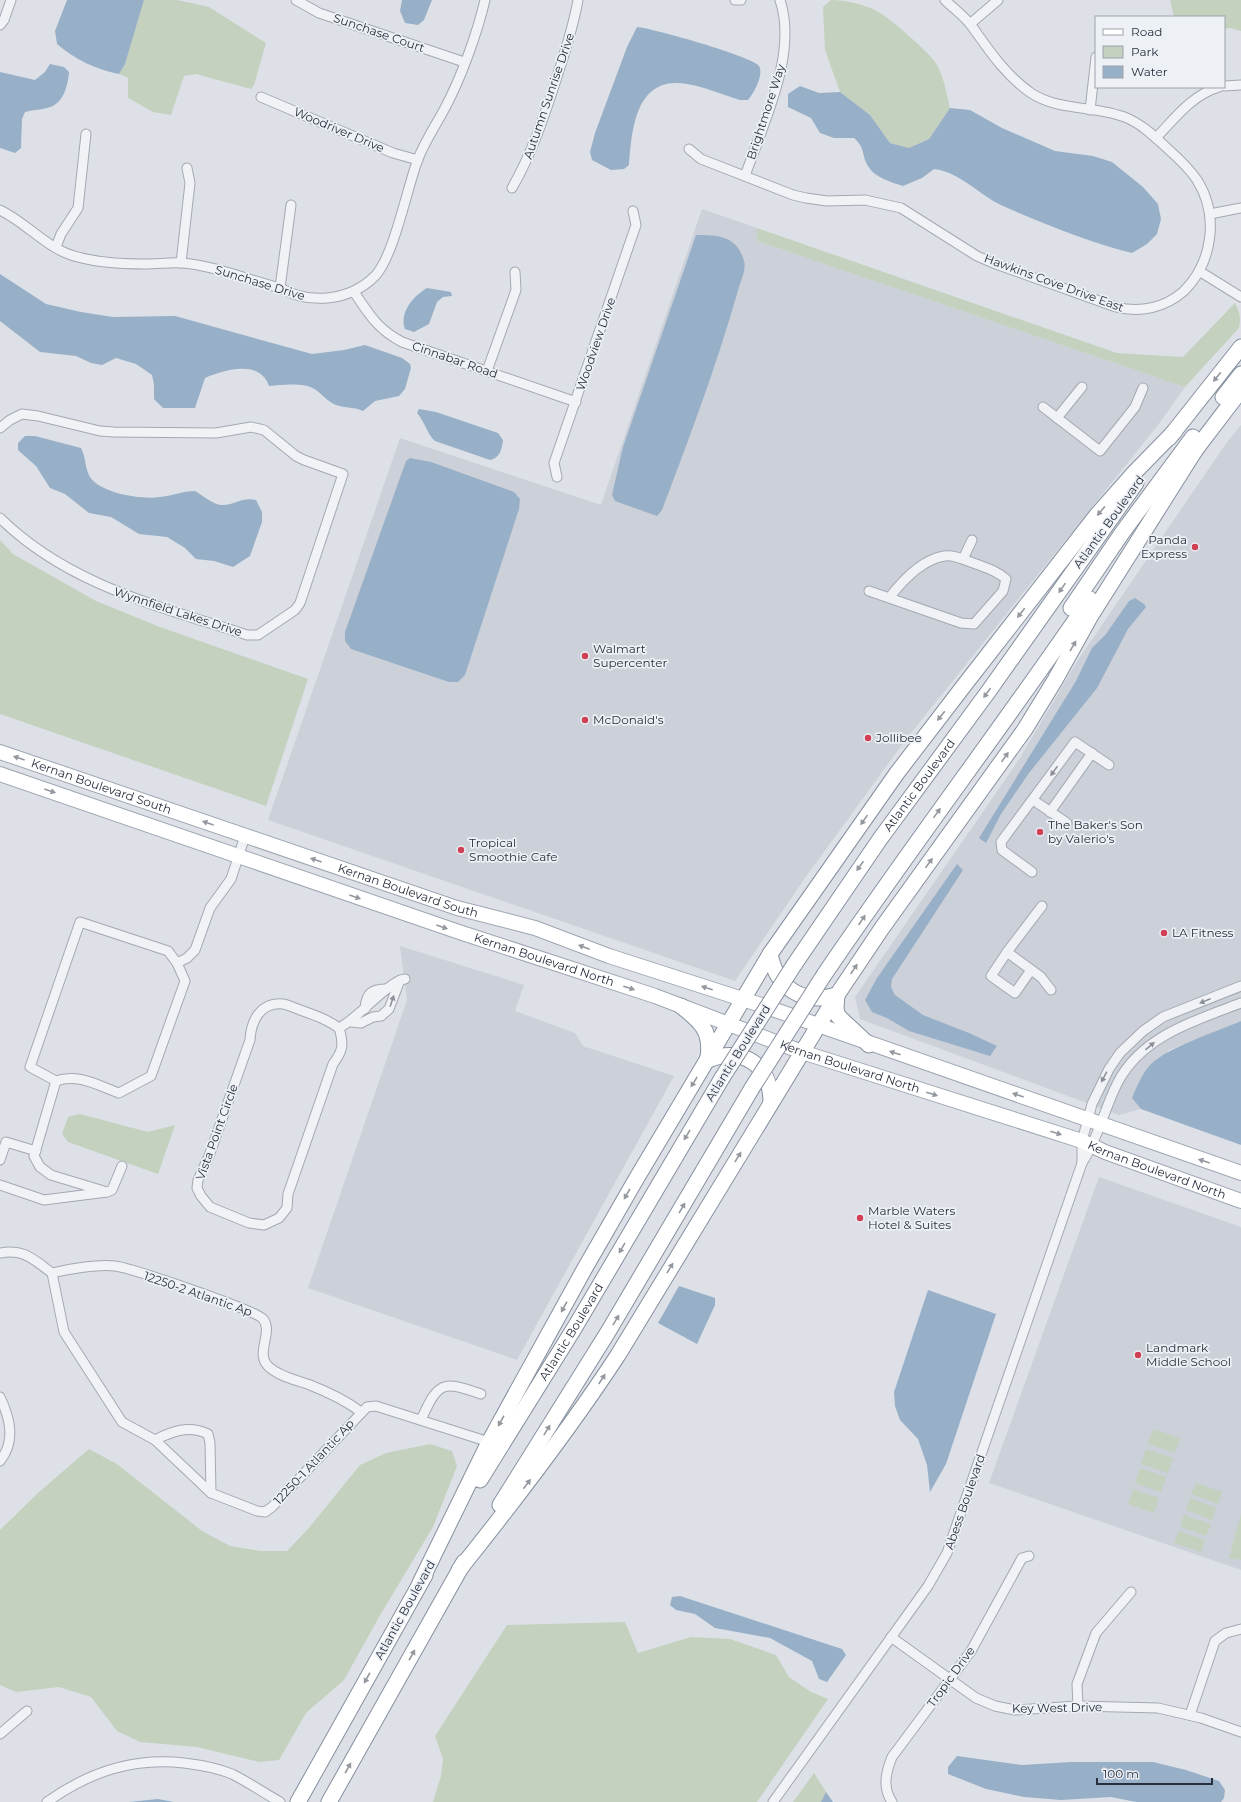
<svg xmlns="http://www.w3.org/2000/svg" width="1241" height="1802" font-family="Montserrat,sans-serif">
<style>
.built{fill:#cbd0d9}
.green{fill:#c3d1be}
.water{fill:#98afc8}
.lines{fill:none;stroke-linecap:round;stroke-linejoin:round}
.minor-casing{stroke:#a3a8b1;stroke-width:11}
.primary-casing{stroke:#9da6b3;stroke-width:16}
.trunk-casing{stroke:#858f9e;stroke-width:17}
.minor{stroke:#f0f2f6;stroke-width:9}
.primary{stroke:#fff;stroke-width:14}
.trunk{stroke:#fff;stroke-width:15}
.trunk-bridge-casing{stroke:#858f9e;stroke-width:17;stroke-linecap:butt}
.trunk-bridge{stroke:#fff;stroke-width:15}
.oneway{fill:#93979e}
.oneway2{fill:#8c909a}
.poi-dot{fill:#cf4054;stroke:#edf0f5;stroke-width:1.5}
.labels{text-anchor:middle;stroke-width:3.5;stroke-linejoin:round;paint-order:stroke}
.street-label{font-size:12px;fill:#272f3e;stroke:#edf0f5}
.poi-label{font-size:12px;fill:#272f3e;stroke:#edf0f5;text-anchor:start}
</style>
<rect width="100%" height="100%" fill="#dde1e7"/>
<g class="built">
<polygon points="702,209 757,228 757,241 1185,387 1158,425 907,738 805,878 735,981 268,820 400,438 601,505"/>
<polygon points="1241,425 1241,1021 1169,1050 1132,1097 1141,1109 1119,1115 860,1019 855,997 1018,761 1078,660 1225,445"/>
<polygon points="400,946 524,985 515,1011 575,1033 583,1046 674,1076 517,1360 308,1288 407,1000"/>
<polygon points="1099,1177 1241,1227 1241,1570 989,1483"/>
</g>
<g class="green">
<polygon points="144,0 177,0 209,7 266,43 254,85 251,89 196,74 184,76 171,115 153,112 128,98 128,78 119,74 125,64"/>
<path d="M 831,0 C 844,0 863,4 875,10 C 885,14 929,52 935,62 C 943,73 947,95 950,108 L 929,139 L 909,148 L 890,143 L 870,115 L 840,92 L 825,50 L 823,7 Z"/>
<polygon points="1170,0 1241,0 1241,31 1230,28 1224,29 1224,17 1174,17"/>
<path d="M 757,228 L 1117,353 L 1183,357 L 1235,303 C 1240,313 1241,317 1239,328 L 1185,387 L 757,241 Z"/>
<polygon points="0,540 13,554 96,601 160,627 308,679 266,806 0,714"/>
<polygon points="80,1114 148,1132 175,1125 158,1174 68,1142 62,1134 68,1117"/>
<polygon points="1153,1429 1180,1438 1175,1453 1148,1444"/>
<polygon points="430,1444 452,1451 457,1466 433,1527 379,1617 344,1680 306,1713 279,1760 259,1762 197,1747 140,1742 117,1731 91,1697 59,1687 16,1692 0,1685 0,1530 39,1492 89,1449 117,1464 202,1531 230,1546 261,1551 287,1551 308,1529 360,1465 386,1453"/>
<polygon points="1146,1449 1173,1458 1168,1473 1141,1464"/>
<polygon points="1140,1468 1166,1477 1161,1492 1135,1483"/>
<polygon points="1196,1483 1222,1492 1218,1504 1191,1494"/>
<polygon points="1133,1489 1159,1498 1154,1513 1128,1504"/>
<polygon points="1190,1498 1216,1508 1212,1520 1186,1510"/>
<polygon points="1241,1514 1241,1560 1229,1558"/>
<polygon points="1184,1515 1211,1524 1206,1536 1180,1527"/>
<polygon points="1179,1531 1205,1540 1201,1552 1174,1543"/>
<polygon points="625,1622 638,1653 691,1637 730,1639 776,1655 789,1677 811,1692 828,1699 757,1802 433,1802 441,1776 443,1759 435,1736 507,1625"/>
<polygon points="814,1773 826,1792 821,1802 793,1802"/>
</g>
<g class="water">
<path d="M 67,0 L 144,0 L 125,64 L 119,74 C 95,69 76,60 57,44 L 55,31 Z"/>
<polygon points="402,0 432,0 424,20 418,25 405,23 400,11"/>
<path d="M 637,27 C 652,28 754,57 759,66 C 764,75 754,93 748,100 L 740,100 C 723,95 705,87 687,84 C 636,75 632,128 629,165 L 624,169 L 611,170 L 592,160 L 590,152 L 595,133 L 627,47 Z"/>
<path d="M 50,64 L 64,67 L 69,72 C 68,86 63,105 47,108 C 39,110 33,110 25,112 L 22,119 L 21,148 L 15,153 L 0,148 L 0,72 L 35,80 L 45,72 Z"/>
<path d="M 800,86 L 819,93 L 840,92 L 870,115 L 890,143 L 909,148 L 929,139 L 950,108 L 970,110 L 1002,128 L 1055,151 L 1093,156 L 1112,162 L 1143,187 L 1158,204 L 1161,219 L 1157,234 L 1147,244 L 1132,253 C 1089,242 1044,224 1003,206 C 979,195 960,172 934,169 L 922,178 L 903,186 C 891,182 875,178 868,166 C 861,154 866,149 854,138 L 834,138 L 820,133 L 811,118 L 788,107 L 788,94 Z"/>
<path d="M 696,235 C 719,235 737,236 744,261 C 747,269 739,285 737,294 C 716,367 689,439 662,510 L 657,516 L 615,501 L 612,495 L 623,447 Z"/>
<path d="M 0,274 L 46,304 L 81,312 L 113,317 L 175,316 L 312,354 L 344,350 L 365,345 L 402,358 L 410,364 L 411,368 L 405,389 L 399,396 L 375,401 L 363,411 C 355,407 345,408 336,405 C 328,402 323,395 316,390 C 304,382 283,385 269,386 C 260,359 224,370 205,378 L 195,408 L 163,408 L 154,399 L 154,384 L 152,375 L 136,364 L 116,358 L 102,365 L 91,363 L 76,356 L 40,352 L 0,321 Z"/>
<path d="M 427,288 L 451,292 L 452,296 L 443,297 L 437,302 L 429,324 L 414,332 L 405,329 C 399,313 413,296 427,288 Z"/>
<path d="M 419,409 L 436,412 L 498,433 L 503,440 C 502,449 500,458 490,460 L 435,441 C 427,434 425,422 417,413 Z"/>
<path d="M 25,436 L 35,436 L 81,448 C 86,457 85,469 90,477 C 100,493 142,500 159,497 C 171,496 183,491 195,491 C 204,496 214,506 224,505 C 237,504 242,497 256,500 L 262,512 L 262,522 L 250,556 L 233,567 L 214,561 L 196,559 L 185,548 L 167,537 L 139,534 L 111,517 L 89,513 L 65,494 L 50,488 L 36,466 L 18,450 L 18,443 Z"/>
<polygon points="410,458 431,462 514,492 520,499 519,509 465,675 458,682 449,682 351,649 345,641 345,632 406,461"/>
<polygon points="1135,598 1144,604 1146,607 1128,629 1097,688 1029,773 1001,814 986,843 979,838 1076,681 1092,648 1106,634 1129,601"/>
<polygon points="957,864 963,870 892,979 891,987 895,995 923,1015 969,1033 997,1046 990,1056 909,1031 887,1018 872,1012 865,1000 877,978"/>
<path d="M 1241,1021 L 1241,1145 L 1141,1109 L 1132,1098 C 1137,1086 1142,1074 1150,1065 C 1166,1048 1218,1031 1241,1021 Z"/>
<polygon points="679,1286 715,1298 715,1305 697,1344 658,1323"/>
<polygon points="928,1290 996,1314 946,1464 930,1492 927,1465 918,1439 900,1420 895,1406 894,1392"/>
<polygon points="680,1596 842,1649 846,1655 827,1682 819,1679 812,1661 770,1638 715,1628 695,1614 676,1610 670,1605 672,1597"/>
<polygon points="957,1756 1022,1765 1071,1762 1153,1762 1186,1770 1219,1781 1225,1790 1224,1798 1221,1802 1136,1802 1111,1797 1061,1800 1024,1797 986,1789 948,1774 948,1767"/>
<polygon points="826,1792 833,1802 821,1802"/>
<polygon points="158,1799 174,1802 129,1802"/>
</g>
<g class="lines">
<defs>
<g id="minor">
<polyline points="296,0 319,13 464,62"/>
<polyline points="735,0 741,0"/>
<polyline points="970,24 998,0"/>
<polyline points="0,25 4,20 11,0"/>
<polyline points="1224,86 1241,85"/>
<polyline points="261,97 393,153 418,160"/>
<polyline points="1090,110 1096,57"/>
<path d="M 1156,138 C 1175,118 1192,95 1219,87"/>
<path d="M 689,149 L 701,159 L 793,195 L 806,198 L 827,201 L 865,200 L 901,208 L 977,256 L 993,263 L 1116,307 C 1140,313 1165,308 1184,291 C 1213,262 1219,215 1197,180 C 1189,168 1178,158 1168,149 C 1155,137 1143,125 1127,118 C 1096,105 1060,112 1031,93 C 1005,75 989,50 971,25 C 964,16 953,8 945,0"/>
<path d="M 745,176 C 763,124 798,54 780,0"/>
<path d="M 512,188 C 531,155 543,120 555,83 C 564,55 573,29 578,0"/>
<path d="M 0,210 C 25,222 45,246 71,255 C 95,263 122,264 146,264 C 158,264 171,262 183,263 C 216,266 248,280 280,288 C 310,305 350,301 375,276 C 394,256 407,188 418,159 C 425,141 436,125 445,108 C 461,78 477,34 485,0"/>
<polyline points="1210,214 1241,208"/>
<polyline points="56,247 61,234 78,208 86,134"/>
<polyline points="181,263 190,183 187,168"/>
<polyline points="1199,271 1241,297"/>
<polyline points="280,288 291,205"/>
<path d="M 354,292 C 369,314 377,329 402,342 L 576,402"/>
<polyline points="487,371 516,290 515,272"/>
<polyline points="1043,407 1100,451 1135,407 1143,388"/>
<polyline points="1057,418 1082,387"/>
<path d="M 0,428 L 10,420 L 22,414 L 38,416 L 100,431 L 114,432 L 216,433 L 251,427 L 264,430 L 296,456 L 304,460 L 343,474 L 300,603 L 295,610 L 258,635 L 247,635 C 159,606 68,585 0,518"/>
<polyline points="557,477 554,463 636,225 633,211"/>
<polyline points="963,559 972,540"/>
<path d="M 869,591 L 961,623 L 974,624 L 1003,591 L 1006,579 C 997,571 987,568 976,564 C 967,561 953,554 944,556 C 921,560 902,581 889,598"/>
<polyline points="1033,800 1067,823"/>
<polyline points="1050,812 1092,753"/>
<polyline points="1032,872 1002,850 1001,842 1075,742 1109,765"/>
<polyline points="1042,906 1007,952 1041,977 1051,990"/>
<path d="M 80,922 L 168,951 L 177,963 L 185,981 L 151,1076 L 119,1093 C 99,1086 78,1073 56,1081 L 30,1067 Z"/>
<polyline points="1007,952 991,976 1015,993 1031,970"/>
<polyline points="177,963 187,958 195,950 210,908 231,879 245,836"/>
<path d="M 365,1009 C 366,993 371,989 387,989"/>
<polyline points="351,1022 361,1023 373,1017 381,1016 389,1009 400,980"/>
<path d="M 339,1028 C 328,1020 317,1016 303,1011 C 297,1009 289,1005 283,1004 C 260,1002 251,1021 250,1040 L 209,1156 L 198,1180 L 197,1188 L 201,1196 L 210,1207 L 249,1223 L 264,1225 L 279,1218 L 287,1208 L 288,1194 L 333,1064 C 343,1051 344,1044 339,1028 C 359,1018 387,982 405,979"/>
<polyline points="56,1081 34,1156 40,1167 51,1175 107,1192"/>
<polyline points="0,1160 6,1142 36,1151"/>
<polyline points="1082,1163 1082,1141 1092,1104 1109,1069 1120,1053 1143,1031 1163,1017 1241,986"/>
<polyline points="0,1185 44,1200 107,1192 112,1190 122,1166"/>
<path d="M 0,1253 C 24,1248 34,1260 52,1273 L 64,1332 L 122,1422 L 155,1440 L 211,1493 L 257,1511 L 265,1512 L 272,1507 L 367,1407 L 376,1406 L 489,1442"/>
<path d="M 52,1273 C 68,1269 98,1264 115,1266 C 131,1268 256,1310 263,1319 C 274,1332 254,1354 269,1367 C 280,1377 297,1380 310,1385 C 328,1392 345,1400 361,1412"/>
<path d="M 0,1397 C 10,1418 16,1441 0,1461"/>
<path d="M 421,1420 C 438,1382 442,1380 481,1394"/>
<path d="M 155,1440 C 172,1431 189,1425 208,1434 L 210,1443 L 211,1493"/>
<polyline points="891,1637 976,1698 995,1706 1015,1710 1078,1706 1158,1708 1201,1718 1241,1732"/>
<polyline points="1078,1706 1077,1684 1096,1633 1131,1592"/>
<polyline points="1190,1715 1215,1641 1226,1633 1241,1629"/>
<polyline points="0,1734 27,1711"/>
<path d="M 47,1802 C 89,1772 133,1757 184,1763 C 201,1765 217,1768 232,1774 C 248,1782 264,1793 280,1802"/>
<path d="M 773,1802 L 928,1586 L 947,1553 L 1082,1163 C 1099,1137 1104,1109 1118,1082 C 1142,1036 1196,1020 1241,1003"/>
<path d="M 892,1802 C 882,1787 886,1772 892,1757 L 971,1651 L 1022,1558 L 1029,1556"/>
</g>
<g id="primary">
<path id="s1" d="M 0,752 L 457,908 L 535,928 L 609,956 L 761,1005 L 1241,1173"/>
<path id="s2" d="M 0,774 L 459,932 L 655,996 L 802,1052 L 1082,1141 L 1105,1152 L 1241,1201"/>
</g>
<g id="trunk">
<polyline points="1223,397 1241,374"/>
<polyline points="1169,438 1241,347"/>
<polyline points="1190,457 1241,390"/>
<polyline points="1071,608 1122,533 1193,437"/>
<path d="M 770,954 C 777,989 803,1005 837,995 L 836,1009 L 838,1016 L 869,1045"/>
<path id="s3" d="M 794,965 L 880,839 L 988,692 L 1136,483"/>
<path d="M 824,975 C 910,848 1003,726 1090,599"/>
<path d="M 681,1006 C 700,1021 712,1031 708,1057"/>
<path d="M 708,1060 C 743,1046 771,1065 771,1103"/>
<path id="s4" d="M 480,1480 L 575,1327 L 722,1078"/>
<polyline points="500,1505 608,1332 752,1088"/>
<path d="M 459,1570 C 515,1500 569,1430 618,1355 L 837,995 L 882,928 L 1025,729 L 1055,680 L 1090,617 L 1196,449"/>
<polyline points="420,1583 489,1442 585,1268 635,1181 770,954 897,773 966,683 1096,516 1134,473 1175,431"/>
<polyline points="298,1802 425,1575"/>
<polyline points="329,1802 464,1562"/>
</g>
</defs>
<use href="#minor" class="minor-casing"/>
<use href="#primary" class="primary-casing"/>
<use href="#trunk" class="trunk-casing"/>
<use href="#minor" class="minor"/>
<use href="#primary" class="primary"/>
<use href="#trunk" class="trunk"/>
<defs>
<g id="trunk-bridge">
<polyline points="722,1078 794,965"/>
<polyline points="752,1088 824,975"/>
</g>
</defs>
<use href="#trunk-bridge" class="trunk-bridge-casing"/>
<use href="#trunk-bridge" class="trunk-bridge"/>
</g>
<defs><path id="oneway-solid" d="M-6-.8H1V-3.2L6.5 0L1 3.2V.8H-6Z"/></defs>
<g class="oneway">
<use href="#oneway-solid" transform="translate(1217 377) rotate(129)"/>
<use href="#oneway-solid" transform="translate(1101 511) rotate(131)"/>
<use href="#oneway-solid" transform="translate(1062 588) rotate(125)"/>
<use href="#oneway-solid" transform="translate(1021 613) rotate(128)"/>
<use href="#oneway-solid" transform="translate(1073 646) rotate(-60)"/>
<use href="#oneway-solid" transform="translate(987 693) rotate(126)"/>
<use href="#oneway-solid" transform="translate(941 716) rotate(128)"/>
<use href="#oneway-solid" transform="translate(1005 757) rotate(-55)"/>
<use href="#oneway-solid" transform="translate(19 758) rotate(-161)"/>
<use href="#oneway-solid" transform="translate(50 791) rotate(19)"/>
<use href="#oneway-solid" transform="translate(937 813) rotate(-54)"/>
<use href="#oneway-solid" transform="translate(864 820) rotate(125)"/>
<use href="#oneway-solid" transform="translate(208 823) rotate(-161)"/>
<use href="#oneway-solid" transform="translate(316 860) rotate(-161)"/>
<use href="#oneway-solid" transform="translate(929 863) rotate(-54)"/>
<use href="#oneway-solid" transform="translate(860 866) rotate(125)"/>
<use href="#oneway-solid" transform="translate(355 897) rotate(19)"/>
<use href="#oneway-solid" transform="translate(862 920) rotate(-56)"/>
<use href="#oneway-solid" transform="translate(442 927) rotate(19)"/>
<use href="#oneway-solid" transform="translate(584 947) rotate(-159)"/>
<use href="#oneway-solid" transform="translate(854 969) rotate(-56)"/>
<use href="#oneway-solid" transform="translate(629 988) rotate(18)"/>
<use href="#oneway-solid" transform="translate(707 988) rotate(-162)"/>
<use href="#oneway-solid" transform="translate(895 1053) rotate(-162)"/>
<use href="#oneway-solid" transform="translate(694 1082) rotate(122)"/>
<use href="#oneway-solid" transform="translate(932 1094) rotate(17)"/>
<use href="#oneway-solid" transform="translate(1018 1095) rotate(-161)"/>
<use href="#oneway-solid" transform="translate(1056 1133) rotate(18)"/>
<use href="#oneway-solid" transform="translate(687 1135) rotate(121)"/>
<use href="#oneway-solid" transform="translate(738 1157) rotate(-58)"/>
<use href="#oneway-solid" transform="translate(1204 1161) rotate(-161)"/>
<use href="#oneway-solid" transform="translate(627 1194) rotate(120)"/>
<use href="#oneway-solid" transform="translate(682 1208) rotate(-60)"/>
<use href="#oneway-solid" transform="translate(622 1248) rotate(120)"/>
<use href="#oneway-solid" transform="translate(670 1268) rotate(-59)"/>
<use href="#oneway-solid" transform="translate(564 1307) rotate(119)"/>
<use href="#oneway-solid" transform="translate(616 1320) rotate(-59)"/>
<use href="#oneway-solid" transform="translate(602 1379) rotate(-57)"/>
<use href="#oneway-solid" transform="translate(501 1421) rotate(119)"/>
<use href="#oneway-solid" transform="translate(547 1430) rotate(-58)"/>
<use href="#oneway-solid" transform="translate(527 1484) rotate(-53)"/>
<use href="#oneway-solid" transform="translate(412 1655) rotate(-61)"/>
<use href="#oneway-solid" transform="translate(367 1678) rotate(119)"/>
<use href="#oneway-solid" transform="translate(348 1768) rotate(-61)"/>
</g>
<g class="oneway2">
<use href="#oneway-solid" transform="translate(1054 771) rotate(126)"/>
<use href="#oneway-solid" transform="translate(392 1001) rotate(-71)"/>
<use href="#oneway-solid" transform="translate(1205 1001) rotate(158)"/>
<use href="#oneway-solid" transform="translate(1150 1046) rotate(-41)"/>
<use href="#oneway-solid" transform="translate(1104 1077) rotate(118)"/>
</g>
<g class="poi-dot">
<circle cx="1195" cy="547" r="4"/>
<circle cx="585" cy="656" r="4"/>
<circle cx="585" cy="720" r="4"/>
<circle cx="868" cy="738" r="4"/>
<circle cx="1040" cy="832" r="4"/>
<circle cx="461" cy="850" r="4"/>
<circle cx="1164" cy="933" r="4"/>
<circle cx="860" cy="1218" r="4"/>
<circle cx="1138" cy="1355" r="4"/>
</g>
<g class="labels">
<g class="street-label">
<text transform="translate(379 33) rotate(19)" y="4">Sunchase Court</text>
<text transform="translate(549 96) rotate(-71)" y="4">Autumn Sunrise Drive</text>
<text transform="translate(766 112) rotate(-72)" y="4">Brightmore Way</text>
<text transform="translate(339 130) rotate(23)" y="4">Woodriver Drive</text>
<text transform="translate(260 283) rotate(17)" y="4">Sunchase Drive</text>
<text transform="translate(1054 283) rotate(20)" y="4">Hawkins Cove Drive East</text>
<text transform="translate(596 344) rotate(-71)" y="4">Woodview Drive</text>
<text transform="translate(455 360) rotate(19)" y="4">Cinnabar Road</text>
<text transform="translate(1109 522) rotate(-54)" y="4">Atlantic Boulevard</text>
<text transform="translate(178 612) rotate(18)" y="4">Wynnfield Lakes Drive</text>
<text dy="4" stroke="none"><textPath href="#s3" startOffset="219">Atlantic Boulevard</textPath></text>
<text dy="4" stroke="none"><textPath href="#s1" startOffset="107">Kernan Boulevard South</textPath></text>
<text dy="4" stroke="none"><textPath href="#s1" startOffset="431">Kernan Boulevard South</textPath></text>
<text dy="4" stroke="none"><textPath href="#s2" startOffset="575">Kernan Boulevard North</textPath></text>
<text transform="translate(738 1053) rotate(-58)" y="4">Atlantic Boulevard</text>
<text dy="4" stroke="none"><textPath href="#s2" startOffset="899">Kernan Boulevard North</textPath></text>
<text transform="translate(217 1132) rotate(-70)" y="4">Vista Point Circle</text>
<text dy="4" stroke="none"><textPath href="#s2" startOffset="1223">Kernan Boulevard North</textPath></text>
<text transform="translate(198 1294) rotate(19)" y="4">12250-2 Atlantic Ap</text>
<text dy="4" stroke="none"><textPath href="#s4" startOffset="174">Atlantic Boulevard</textPath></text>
<text transform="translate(314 1462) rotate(-47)" y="4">12250-1 Atlantic Ap</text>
<text transform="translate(965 1502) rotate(-71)" y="4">Abess Boulevard</text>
<text transform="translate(405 1610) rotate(-61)" y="4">Atlantic Boulevard</text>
<text transform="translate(951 1677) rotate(-54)" y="4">Tropic Drive</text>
<text transform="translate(1057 1708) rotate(-1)" y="4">Key West Drive</text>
</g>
<g class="poi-label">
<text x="1187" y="544" text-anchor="end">Panda<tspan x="1187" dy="14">Express</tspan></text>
<text x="593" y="653">Walmart<tspan x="593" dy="14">Supercenter</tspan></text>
<text x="593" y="724">McDonald's</text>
<text x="876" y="742">Jollibee</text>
<text x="1048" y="829">The Baker's Son<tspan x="1048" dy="14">by Valerio's</tspan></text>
<text x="469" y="847">Tropical<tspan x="469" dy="14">Smoothie Cafe</tspan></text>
<text x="1172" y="937">LA Fitness</text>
<text x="868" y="1215">Marble Waters<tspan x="868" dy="14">Hotel &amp; Suites</tspan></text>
<text x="1146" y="1352">Landmark<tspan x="1146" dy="14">Middle School</tspan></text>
</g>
</g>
<rect x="1095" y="16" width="130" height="72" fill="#edf0f5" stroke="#9ea3ac"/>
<rect x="1103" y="29" width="20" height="6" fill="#ffffff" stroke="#9ea3ac"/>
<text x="1131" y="36" font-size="12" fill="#272f3e">Road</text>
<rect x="1103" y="46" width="20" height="12" fill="#c3d1be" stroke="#9ea3ac"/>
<text x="1131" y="56" font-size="12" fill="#272f3e">Park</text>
<rect x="1103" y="66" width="20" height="12" fill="#98afc8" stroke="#9ea3ac"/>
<text x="1131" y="76" font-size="12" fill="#272f3e">Water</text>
<path d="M1097 1778v6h115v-6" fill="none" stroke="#272f3e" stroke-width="2"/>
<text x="1103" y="1778" font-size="12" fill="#272f3e" stroke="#edf0f5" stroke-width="3" paint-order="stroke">100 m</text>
</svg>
